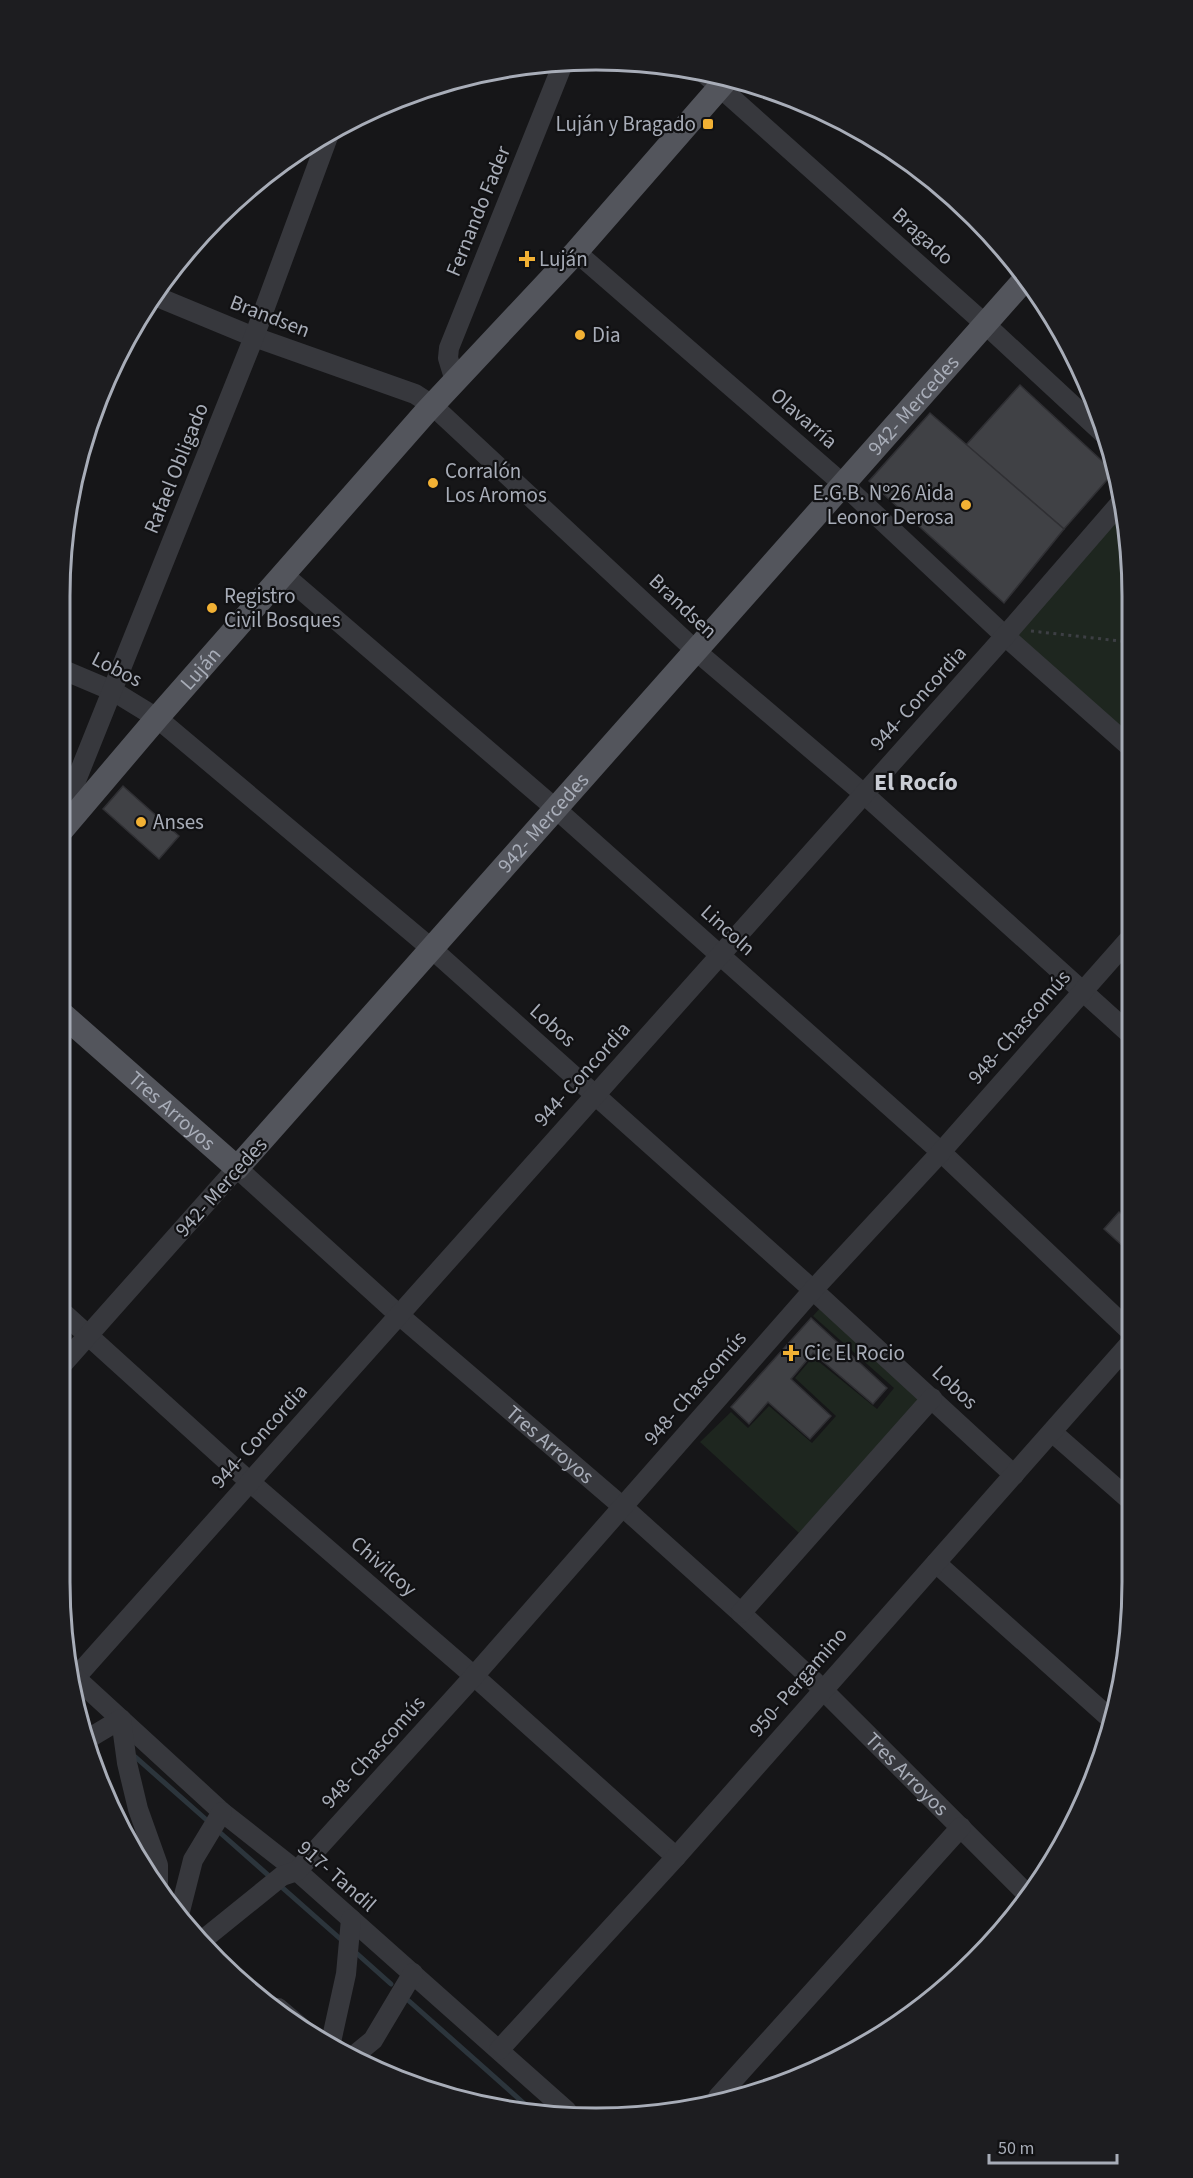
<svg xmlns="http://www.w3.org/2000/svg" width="1193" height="2178" font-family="'Source Sans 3',sans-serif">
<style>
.green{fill:#1e261f}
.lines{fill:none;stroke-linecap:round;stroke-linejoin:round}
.stream{stroke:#2c353c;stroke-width:5}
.building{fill:#404145;stroke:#303034;stroke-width:1.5}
.path{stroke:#3d3f44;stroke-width:3;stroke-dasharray:3 4.5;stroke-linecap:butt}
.minor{stroke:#37383d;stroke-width:20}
.major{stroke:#53555c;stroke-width:24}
.poi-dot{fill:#f2b134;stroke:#111113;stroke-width:2}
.labels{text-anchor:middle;stroke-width:4.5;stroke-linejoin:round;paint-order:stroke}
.poi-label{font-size:21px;fill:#a8adb8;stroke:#111113;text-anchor:start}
.street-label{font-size:21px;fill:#a8adb8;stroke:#111113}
.quarter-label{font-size:24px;font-weight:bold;fill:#c9ccd4;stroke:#111113}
.rim{fill:none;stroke:#a8adb8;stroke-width:3}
</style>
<rect width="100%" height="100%" fill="#161618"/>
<g class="green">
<polygon points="1122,501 1128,527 1129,746 1005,636"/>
<polygon points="820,1308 921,1399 799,1533 700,1442 731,1412 748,1428 769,1406 812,1443 836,1416 795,1378 813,1357 877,1409 894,1388 813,1316"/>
</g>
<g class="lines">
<g class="stream">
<polyline points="81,1711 86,1716"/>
<polyline points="132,1754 210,1823"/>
<polyline points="217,1830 345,1943"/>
<polyline points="354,1951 391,1984"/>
<polyline points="409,2001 528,2107"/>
</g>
</g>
<g class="building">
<polygon points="1020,385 1114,472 1064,529 966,445"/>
<polygon points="930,413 1064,529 1004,603 869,481"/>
<polygon points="123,786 179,836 159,859 103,809"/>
<polygon points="1119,1212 1131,1222 1131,1241 1125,1248 1104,1229"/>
<polygon points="811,1318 887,1388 873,1404 813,1353 791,1379 831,1416 810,1439 768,1402 749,1424 731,1407"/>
</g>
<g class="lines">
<polyline class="path" points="1031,631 1129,642"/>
<g class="minor">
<polyline points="705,74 985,324 1107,437"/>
<polyline points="576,252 843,484 1005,636 1129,746"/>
<polyline points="155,296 254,337 415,394 432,405 696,651 864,794 1130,1034"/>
<polyline points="455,381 448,358 449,348 564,61"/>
<polyline points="283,574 556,809 941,1152 1131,1332"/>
<polyline points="61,669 113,691 157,718 432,949 813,1290 1014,1475"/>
<polyline points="61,818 254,337 329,134"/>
<polyline points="60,1310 250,1482 474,1676 676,1857"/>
<path id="s1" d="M 60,1367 L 237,1168 L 399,1315 L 623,1507 L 741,1613 L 814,1681 L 1026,1893"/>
<polyline points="1052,1432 1132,1502"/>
<polyline points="936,1563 1114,1722"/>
<polyline points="741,1613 932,1398"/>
<polyline points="76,1677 1005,636 1122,501"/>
<polyline points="76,1678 222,1812 297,1871 567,2111"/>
<polyline points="86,1740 121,1719 127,1763 138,1809 158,1865 158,1884"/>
<polyline points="179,1915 193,1860 222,1812"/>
<polyline points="204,1939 282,1876 297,1871 474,1676 813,1290 941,1152 1130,938"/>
<polyline points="278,2008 304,2030"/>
<polyline points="331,2042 346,1974 351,1919"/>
<polyline points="499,2050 676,1857 1131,1342"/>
<polyline points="356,2054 373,2040 413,1973"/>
<polyline points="718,2097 961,1827"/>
</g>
<g class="major">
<path id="s2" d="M 61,831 L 157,718 L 426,412 L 576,252 L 727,79"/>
<path id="s3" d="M 61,1013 L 237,1168 L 1026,278"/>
</g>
</g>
<g class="poi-dot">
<rect x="702" y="118" width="12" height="12" rx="3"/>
<path d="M524 250h6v6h6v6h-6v6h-6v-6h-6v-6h6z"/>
<circle cx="580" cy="335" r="6"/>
<circle cx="433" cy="483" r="6"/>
<circle cx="966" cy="505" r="6"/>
<circle cx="212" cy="608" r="6"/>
<circle cx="141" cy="822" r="6"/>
<path d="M788 1344h6v6h6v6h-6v6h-6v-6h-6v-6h6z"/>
</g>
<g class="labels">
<g class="poi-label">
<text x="696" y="131" text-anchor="end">Luján y Bragado</text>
<text x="539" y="266">Luján</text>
<text x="592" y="342">Dia</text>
<text x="445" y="478">Corralón<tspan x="445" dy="24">Los Aromos</tspan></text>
<text x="954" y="500" text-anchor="end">E.G.B. Nº26 Aida<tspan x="954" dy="24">Leonor Derosa</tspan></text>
<text x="224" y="603">Registro<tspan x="224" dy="24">Civil Bosques</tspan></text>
<text x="153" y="829">Anses</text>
<text x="804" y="1360">Cic El Rocio</text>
</g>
<g class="street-label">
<text transform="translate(478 211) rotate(-68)" y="7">Fernando Fader</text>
<text transform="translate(923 236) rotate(42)" y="7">Bragado</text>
<text transform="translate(270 316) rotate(21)" y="7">Brandsen</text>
<text dy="7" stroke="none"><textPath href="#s3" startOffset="1254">942- Mercedes</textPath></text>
<text transform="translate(804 418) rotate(41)" y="7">Olavarría</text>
<text transform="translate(176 468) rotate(-68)" y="7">Rafael Obligado</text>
<text transform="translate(683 606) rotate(43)" y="7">Brandsen</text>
<text dy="7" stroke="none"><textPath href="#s2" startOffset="214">Luján</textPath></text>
<text transform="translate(117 669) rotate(27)" y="7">Lobos</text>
<text transform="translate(918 698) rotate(-48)" y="7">944- Concordia</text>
<text dy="7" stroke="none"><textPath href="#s3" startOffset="696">942- Mercedes</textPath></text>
<text transform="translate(728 930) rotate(42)" y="7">Lincoln</text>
<text transform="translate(553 1025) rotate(42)" y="7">Lobos</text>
<text transform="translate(1019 1027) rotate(-49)" y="7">948- Chascomús</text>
<text transform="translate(582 1074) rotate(-48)" y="7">944- Concordia</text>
<text dy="7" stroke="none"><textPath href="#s3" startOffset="148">Tres Arroyos</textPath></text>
<text transform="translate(221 1187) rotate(-48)" y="7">942- Mercedes</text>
<text transform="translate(955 1387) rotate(43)" y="7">Lobos</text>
<text transform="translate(695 1388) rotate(-49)" y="7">948- Chascomús</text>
<text transform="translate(259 1436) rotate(-48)" y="7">944- Concordia</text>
<text dy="7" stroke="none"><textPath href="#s1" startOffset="684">Tres Arroyos</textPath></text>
<text transform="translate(384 1566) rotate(41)" y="7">Chivilcoy</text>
<text transform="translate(798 1682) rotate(-49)" y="7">950- Pergamino</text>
<text transform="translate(373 1752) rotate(-48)" y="7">948- Chascomús</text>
<text dy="7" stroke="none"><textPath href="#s1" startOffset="1170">Tres Arroyos</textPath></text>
<text transform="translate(337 1876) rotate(41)" y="7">917- Tandil</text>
</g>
<g class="quarter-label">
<text x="916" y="790">El Rocío</text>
</g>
</g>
<path d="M0 0H1193V2178H0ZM596 70H596A526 526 0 0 1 1122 596V1582A526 526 0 0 1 596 2108H596A526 526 0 0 1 70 1582V596A526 526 0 0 1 596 70Z" fill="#1d1d20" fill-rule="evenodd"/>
<path class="rim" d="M596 70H596A526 526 0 0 1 1122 596V1582A526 526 0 0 1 596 2108H596A526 526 0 0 1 70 1582V596A526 526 0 0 1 596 70Z"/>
<path d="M989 2154v9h128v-9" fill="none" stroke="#a8adb8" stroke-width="3"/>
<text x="998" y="2154" font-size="18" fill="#a8adb8" stroke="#111113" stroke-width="4.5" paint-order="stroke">50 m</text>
</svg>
